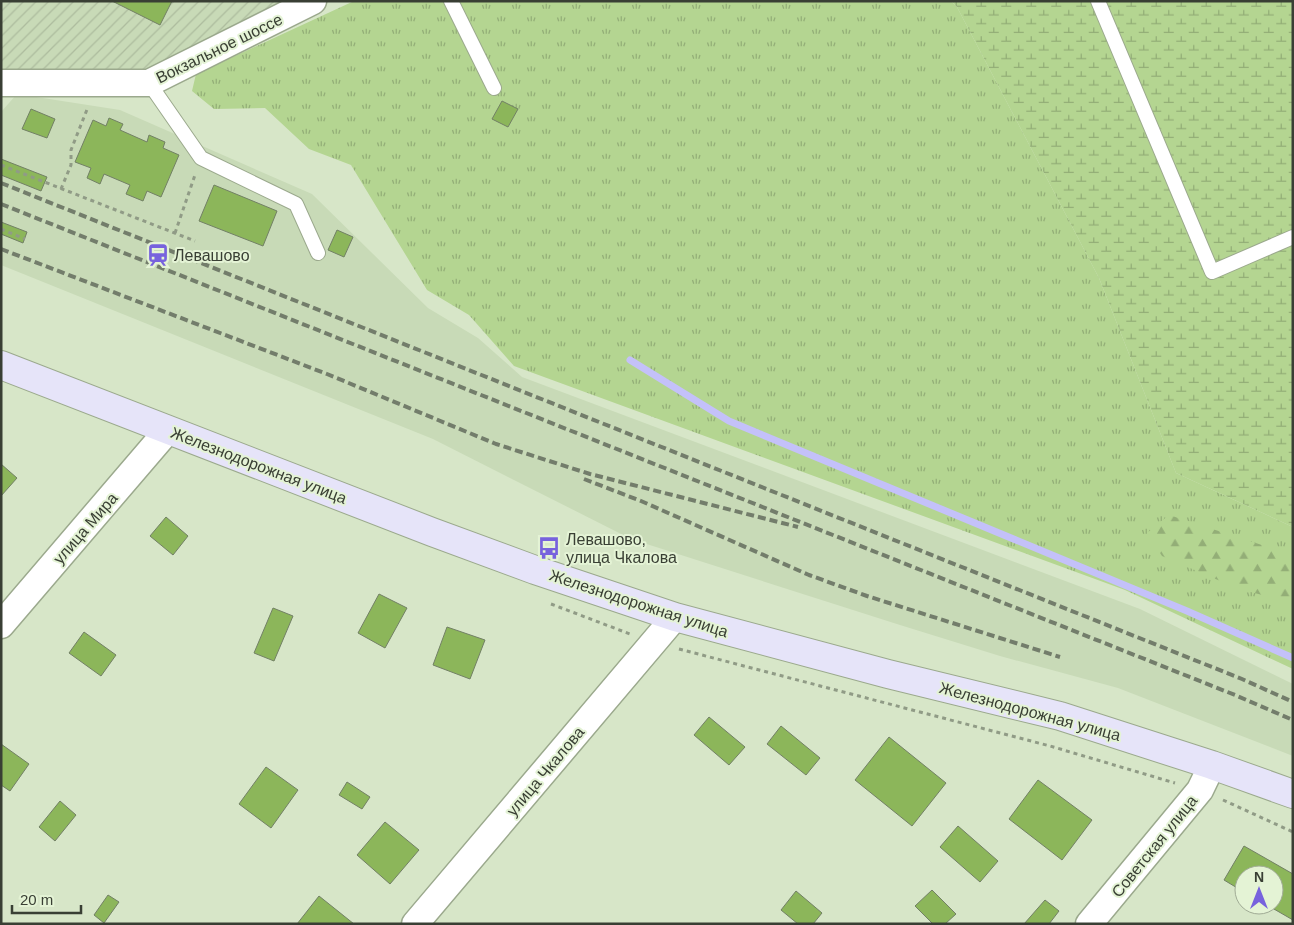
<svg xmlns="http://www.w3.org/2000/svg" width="1294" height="925" font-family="Arial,sans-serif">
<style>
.built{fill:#c8dab7}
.industrial{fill:url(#industrial-furrows)}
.grass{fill:url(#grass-tufts)}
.forest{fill:url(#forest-firs)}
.wetland{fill:url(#wetland-marsh)}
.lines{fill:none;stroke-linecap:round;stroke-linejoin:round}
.stream{stroke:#c4c1f9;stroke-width:7}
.building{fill:#8cb65a;stroke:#728065}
.lane-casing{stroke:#9ba98d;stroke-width:16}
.street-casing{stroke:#9ba98d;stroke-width:29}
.secondary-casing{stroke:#9ba98d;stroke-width:30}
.path{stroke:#909b86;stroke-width:3;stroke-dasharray:4 4;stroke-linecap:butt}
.lane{stroke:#fff;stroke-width:14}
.street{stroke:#fff;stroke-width:26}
.secondary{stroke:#e6e4f9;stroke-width:28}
.rail{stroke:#737d6b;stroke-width:4;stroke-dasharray:8 4;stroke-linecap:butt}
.labels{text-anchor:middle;stroke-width:4;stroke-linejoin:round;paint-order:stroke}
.street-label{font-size:16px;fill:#393f34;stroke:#e4f3d5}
.poi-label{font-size:16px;fill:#393f34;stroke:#e4f3d5;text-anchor:start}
</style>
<defs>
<pattern id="industrial-furrows" width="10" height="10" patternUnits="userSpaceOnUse" patternTransform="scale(1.25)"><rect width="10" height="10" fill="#c8dab7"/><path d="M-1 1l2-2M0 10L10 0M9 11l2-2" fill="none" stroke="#adbc9e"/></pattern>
<pattern id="grass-tufts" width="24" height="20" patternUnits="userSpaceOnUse" patternTransform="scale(1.25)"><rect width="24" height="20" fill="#b4d591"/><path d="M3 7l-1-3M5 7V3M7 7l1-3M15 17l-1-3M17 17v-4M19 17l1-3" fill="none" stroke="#93ae77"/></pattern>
<pattern id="forest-firs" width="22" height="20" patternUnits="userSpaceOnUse" patternTransform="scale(1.25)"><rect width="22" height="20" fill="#b4d591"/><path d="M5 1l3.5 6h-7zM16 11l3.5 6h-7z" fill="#93ae77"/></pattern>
<pattern id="wetland-marsh" width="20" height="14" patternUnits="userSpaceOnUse" patternTransform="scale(1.25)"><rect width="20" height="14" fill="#b4d591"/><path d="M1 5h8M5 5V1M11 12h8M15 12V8" fill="none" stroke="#93ae77"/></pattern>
</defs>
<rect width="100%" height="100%" fill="#d7e6c8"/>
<polygon class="built" points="17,94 120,110 312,194 428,308 478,338 522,377 1140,609 1293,684 1293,756 1118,688 1000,656 900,625 631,539 433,439 1,265 1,112"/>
<polygon class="industrial" points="1,1 289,1 143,71 1,69"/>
<polygon class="grass" points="354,1 951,1 957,7 1099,278 1176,473 1293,527 1293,669 1125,590 514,366 469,315 427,290 351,165 309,149 265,108 214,109 192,91 196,74"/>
<polygon class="forest" points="1169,515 1293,555 1293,603 1239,589 1162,556 1147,533"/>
<polygon class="wetland" points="951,1 1293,1 1293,527 1176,473 1099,278 957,7"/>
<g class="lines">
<polyline class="stream" points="630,360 729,421 1187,611 1293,658"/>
</g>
<g class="building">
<polygon points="112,1 172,1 160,25"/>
<polygon points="502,101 518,109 508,127 492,119"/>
<polygon points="31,109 55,119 47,138 22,129"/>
<polygon points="109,118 123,124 120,130 147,142 149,135 165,142 163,148 179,155 161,197 147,191 143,201 126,194 130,185 104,174 100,184 87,178 91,168 75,162 93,120 106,126"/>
<polygon points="1,159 47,177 41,191 1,175"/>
<polygon points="214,185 277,211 263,246 199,221"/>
<polygon points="1,222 27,232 23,243 1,234"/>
<polygon points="337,230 353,237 344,257 328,250"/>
<polygon points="1,464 17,478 1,496"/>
<polygon points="166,517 188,536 173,555 150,536"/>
<polygon points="379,594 407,608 385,648 358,633"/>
<polygon points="273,608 293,616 274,661 254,653"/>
<polygon points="447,627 485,640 470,679 433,665"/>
<polygon points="84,632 116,655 101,676 69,653"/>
<polygon points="709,717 745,747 729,765 694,735"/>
<polygon points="781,726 820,758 806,775 767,744"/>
<polygon points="889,737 946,783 912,826 855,780"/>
<polygon points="1,744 29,764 10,791 1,785"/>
<polygon points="266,767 298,790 271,828 239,804"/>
<polygon points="1038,780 1092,820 1062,860 1009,819"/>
<polygon points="347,782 370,797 362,809 339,795"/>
<polygon points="60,801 76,815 55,841 39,827"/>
<polygon points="385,822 419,850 390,884 357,855"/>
<polygon points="958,826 998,861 980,882 940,847"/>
<polygon points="1244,846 1293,874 1293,920 1267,905 1274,905 1274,875 1244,875 1244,892 1224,880"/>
<polygon points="932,890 956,914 945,924 933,924 915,906"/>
<polygon points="796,891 822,913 813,924 798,924 781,910"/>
<polygon points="108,895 119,902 104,923 94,915"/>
<polygon points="319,896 354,924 297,924"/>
<polygon points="1045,900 1059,911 1049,924 1024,924"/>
</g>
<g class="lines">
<defs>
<g id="lane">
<polyline points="451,1 494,88"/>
<polyline points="1098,1 1212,272 1293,237"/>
<polyline points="149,83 201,158 296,204 318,253"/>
</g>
<g id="street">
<polyline points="1,83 149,83 313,1"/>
<polyline points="1,625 168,430"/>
<polyline points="415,924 675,617"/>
<polyline points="1089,924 1200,790 1212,765"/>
</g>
<polyline id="secondary" points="1,365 432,532 535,570 675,617 888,674 1060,716 1212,765 1293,794"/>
</defs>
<use href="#lane" class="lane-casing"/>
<use href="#street" class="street-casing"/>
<use href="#secondary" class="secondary-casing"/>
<g class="path">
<polyline points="1,165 195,241"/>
<polyline points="61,189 71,165 71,150 88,107"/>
<polyline points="1,229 25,239"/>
<polyline points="175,233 195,175"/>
<polyline points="551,604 630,634"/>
<polyline points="679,649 1050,746 1175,783"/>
<polyline points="1223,800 1293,832"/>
</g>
<use href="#lane" class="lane"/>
<use href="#street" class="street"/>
<use href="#secondary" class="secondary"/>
<g class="rail">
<polyline points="1,183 1242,679 1293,702"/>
<polyline points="1,204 1235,695 1293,720"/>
<polyline points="1,249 327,374 496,444 590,474 798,527"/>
<polyline points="584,479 641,501 809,575 867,596 1060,657"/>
</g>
</g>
<defs>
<symbol id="station-bare" viewBox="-9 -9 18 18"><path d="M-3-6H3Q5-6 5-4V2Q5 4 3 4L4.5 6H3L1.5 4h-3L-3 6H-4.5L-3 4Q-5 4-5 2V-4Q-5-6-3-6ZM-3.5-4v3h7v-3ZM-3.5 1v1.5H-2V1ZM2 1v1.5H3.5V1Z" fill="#7762dd" stroke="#e4f3d5" stroke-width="2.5" paint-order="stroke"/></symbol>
<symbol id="bus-bare" viewBox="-9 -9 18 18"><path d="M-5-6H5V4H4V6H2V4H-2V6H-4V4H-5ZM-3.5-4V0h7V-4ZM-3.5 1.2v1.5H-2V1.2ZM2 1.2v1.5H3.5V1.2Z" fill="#7762dd" stroke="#e4f3d5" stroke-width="2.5" paint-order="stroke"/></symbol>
</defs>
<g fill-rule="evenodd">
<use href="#station-bare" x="142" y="239" width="32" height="32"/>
<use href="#bus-bare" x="533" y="532" width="32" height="32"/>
</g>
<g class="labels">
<g class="street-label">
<text transform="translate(219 48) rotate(-26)" y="6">Вокзальное шоссе</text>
<text transform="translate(259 465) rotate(21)" y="6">Железнодорожная улица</text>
<text transform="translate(85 528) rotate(-49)" y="6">улица Мира</text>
<text transform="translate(639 603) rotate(18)" y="6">Железнодорожная улица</text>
<text transform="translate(1030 711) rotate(15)" y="6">Железнодорожная улица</text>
<text transform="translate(545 771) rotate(-50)" y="6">улица Чкалова</text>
<text transform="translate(1154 846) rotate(-51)" y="6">Советская улица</text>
</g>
<g class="poi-label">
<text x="174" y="261">Левашово</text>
<text x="566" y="545">Левашово,<tspan x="566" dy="18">улица Чкалова</tspan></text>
</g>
</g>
<rect width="1294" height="925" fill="none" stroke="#393f34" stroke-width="5"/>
<g transform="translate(1259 890)"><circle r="24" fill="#e4f3d5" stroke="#a0ab95"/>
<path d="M0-4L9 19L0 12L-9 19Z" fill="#7762dd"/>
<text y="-8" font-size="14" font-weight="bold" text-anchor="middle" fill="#393f34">N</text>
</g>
<path d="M12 905v8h69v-8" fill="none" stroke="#393f34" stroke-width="2.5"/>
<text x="20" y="905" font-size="15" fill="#393f34" stroke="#e4f3d5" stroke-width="4" paint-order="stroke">20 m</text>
</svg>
